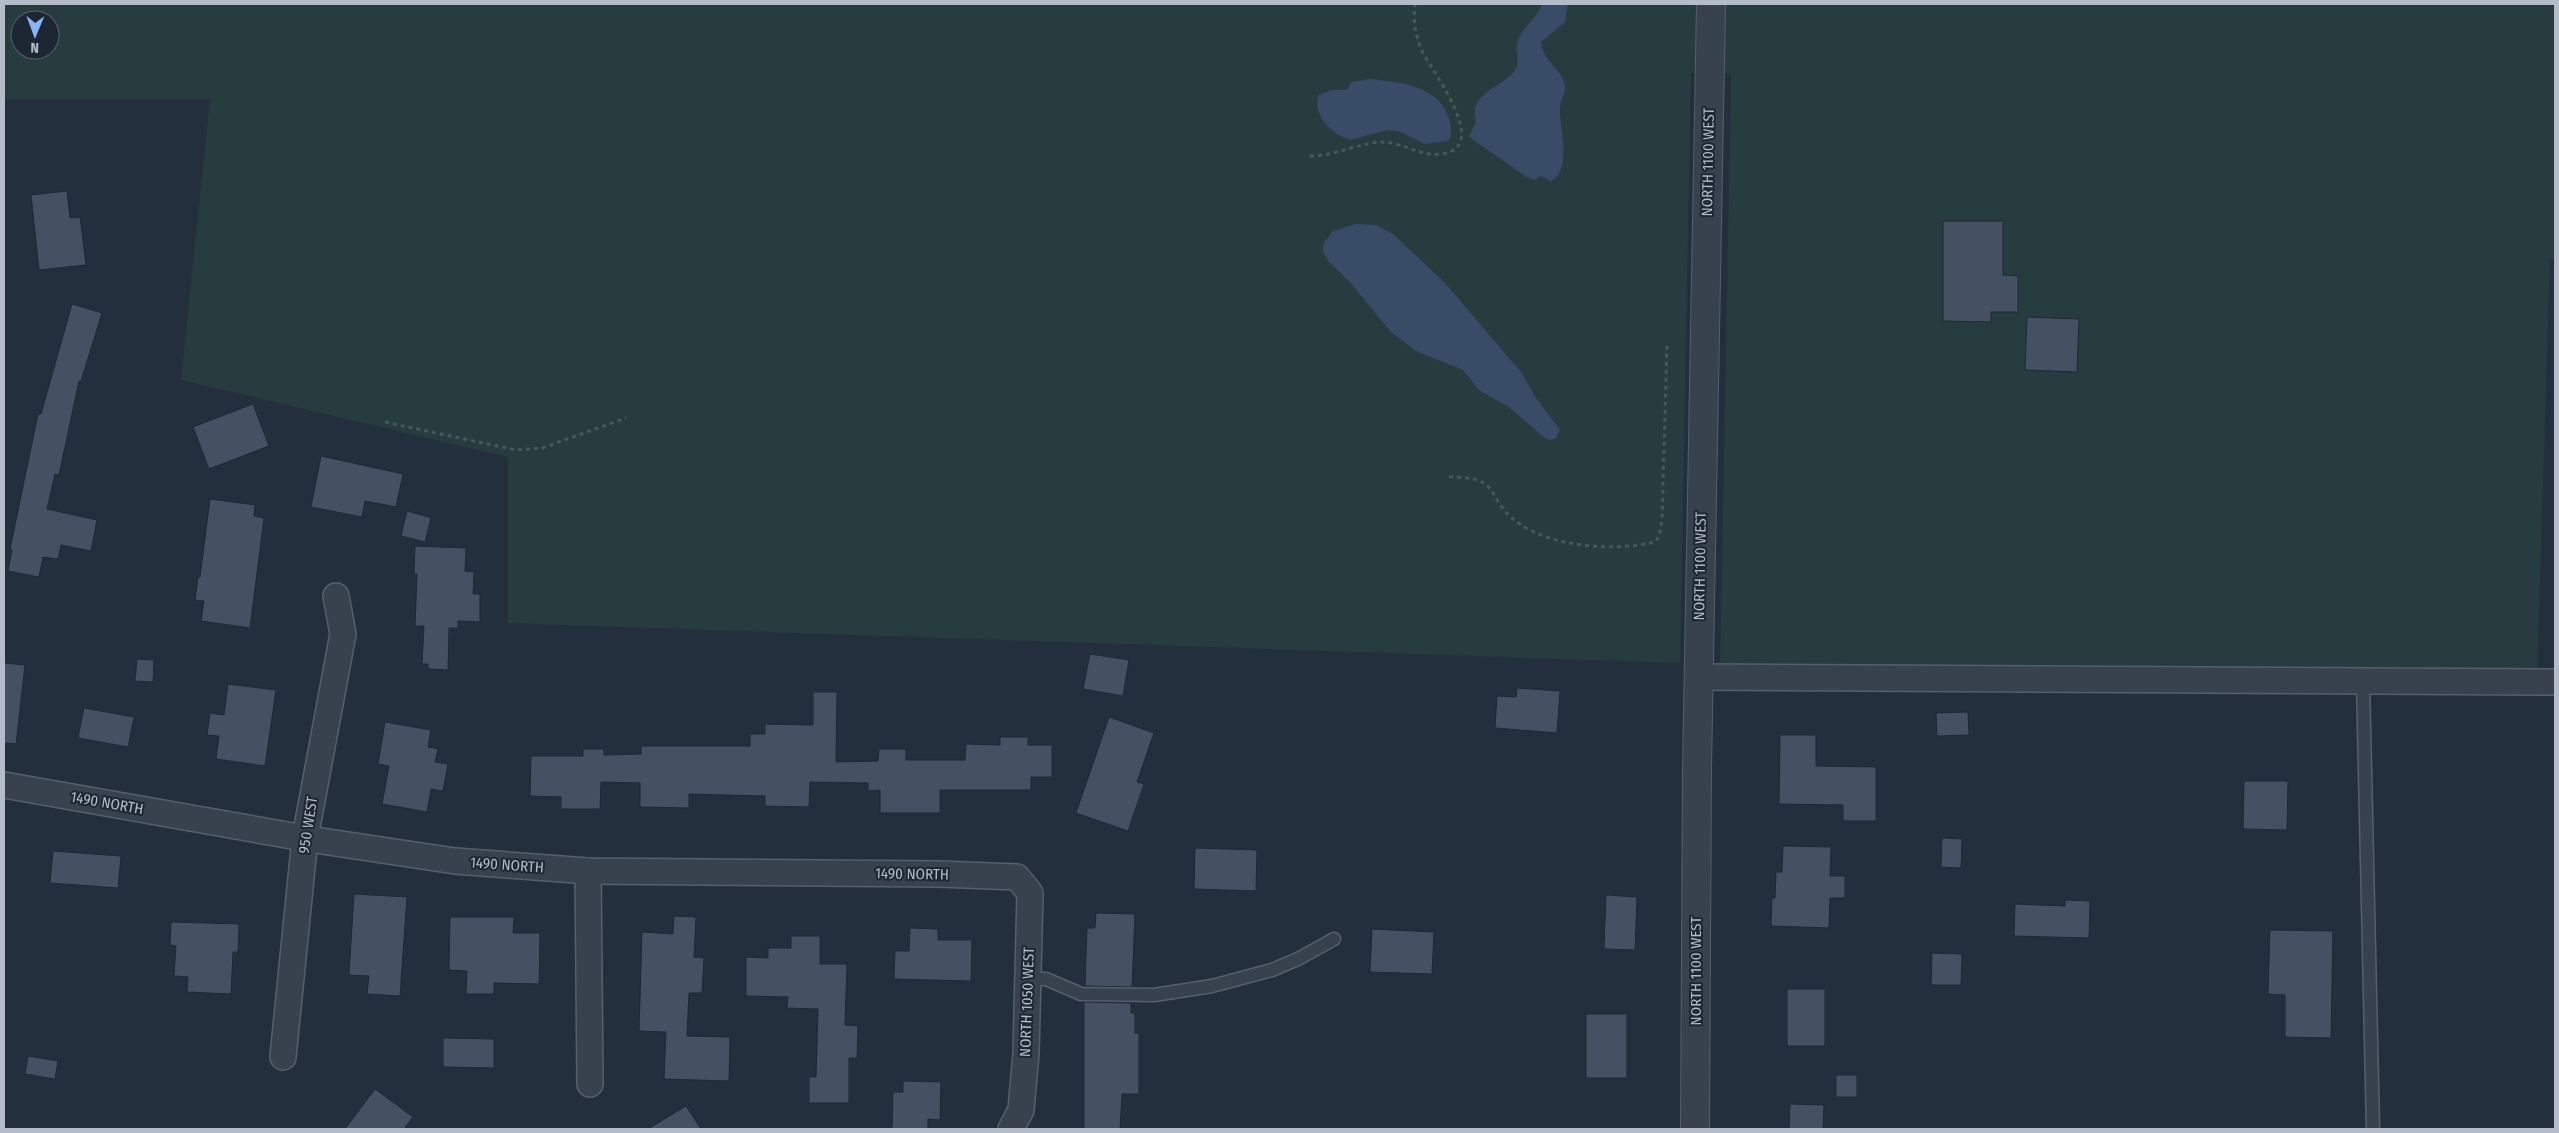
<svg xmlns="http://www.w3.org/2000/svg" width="2559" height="1133" font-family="'Fira Sans Condensed',sans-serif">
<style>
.green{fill:#263c3f;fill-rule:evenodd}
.water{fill:#394c67}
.building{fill:#455162;stroke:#1f2835}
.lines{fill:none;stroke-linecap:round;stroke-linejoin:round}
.service-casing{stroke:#565f6c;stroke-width:15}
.minor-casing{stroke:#565f6c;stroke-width:28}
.tertiary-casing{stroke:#565f6c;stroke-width:30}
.path{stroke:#44595c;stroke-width:3;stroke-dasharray:4 4;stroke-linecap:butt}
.service{stroke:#38414e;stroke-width:12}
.minor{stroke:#38414e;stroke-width:25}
.tertiary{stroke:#38414e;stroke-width:28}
.labels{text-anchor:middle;stroke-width:4;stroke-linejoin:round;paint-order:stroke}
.street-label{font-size:15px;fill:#b4bcc9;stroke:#1d2633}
</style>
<rect width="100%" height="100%" fill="#242f3e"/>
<path class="green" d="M 4,4 L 2555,4 L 2555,259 L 2550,259 L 2537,681 L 1720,667 L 1731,74 L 1691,73 L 1680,663 L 508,623 L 508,457 L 181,380 L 210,99 L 4,99 ZM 20,20 L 50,20 L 50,50 L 20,50 Z"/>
<g class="water">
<path d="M 1542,4 L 1568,4 L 1565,22 L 1541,42 C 1542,59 1559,67 1564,82 C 1567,92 1561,98 1560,108 C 1559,128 1573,169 1551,181 L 1540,176 L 1534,180 L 1528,178 L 1469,137 L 1476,122 C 1467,93 1504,87 1515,70 C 1521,62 1515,53 1517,43 C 1521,28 1538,18 1542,4 Z"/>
<path d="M 1370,79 C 1399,82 1439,85 1449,119 C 1451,127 1453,134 1448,141 L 1425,144 L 1401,132 L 1387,130 L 1351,140 C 1333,136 1311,114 1319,95 L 1332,90 L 1347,90 L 1351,82 Z"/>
<polygon points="1356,224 1376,225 1393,234 1445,283 1521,372 1536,398 1560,430 1556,438 1550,440 1545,438 1509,407 1480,391 1463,370 1416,351 1390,331 1350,282 1329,262 1323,252 1324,243 1333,231"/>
</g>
<g class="building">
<polygon points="67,191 70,218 80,217 86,265 39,270 31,195"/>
<polygon points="1943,221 2003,221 2003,275 2018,276 2018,312 1991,312 1991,322 1943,321"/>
<polygon points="72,304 102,313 81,381 79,381 59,475 55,474 47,509 97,520 91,551 61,545 58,559 43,557 39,577 8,571 12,550 10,549 38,414 41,414"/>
<polygon points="2027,317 2079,319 2077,372 2025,370"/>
<polygon points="253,404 269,446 209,469 193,427"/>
<polygon points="321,456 403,474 396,507 365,501 362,517 311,507"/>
<polygon points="210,499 255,505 254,516 264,518 250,628 201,621 204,601 195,600 198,577 200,577"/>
<polygon points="407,511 431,518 425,542 401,536"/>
<polygon points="415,546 466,548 465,571 474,572 473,594 480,594 480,622 458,621 458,628 449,628 448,670 428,669 428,664 422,664 424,626 415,626 417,574 414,574"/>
<polygon points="1090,654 1129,660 1123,696 1083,689"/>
<polygon points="137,659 154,660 153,682 135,681"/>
<polygon points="4,663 25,665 16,744 4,743"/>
<polygon points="228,684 276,690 265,766 216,759 219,736 207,735 210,713 224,715"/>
<polygon points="1517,688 1560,691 1557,733 1495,728 1497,696 1516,697"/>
<polygon points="813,692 837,692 836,762 878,761 879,749 906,749 906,760 965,760 966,744 1000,745 1000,737 1028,737 1028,745 1052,745 1052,777 1031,777 1031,790 940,790 940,813 880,813 880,790 868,791 868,783 810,782 809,807 765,806 765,796 689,794 689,808 640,807 640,783 601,782 600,809 561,809 561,797 530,796 531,756 583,756 583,749 604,749 604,755 641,754 641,746 750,746 750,734 765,734 765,724 813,725"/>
<polygon points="84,708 134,717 128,747 78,738"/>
<polygon points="1968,712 1969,735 1937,736 1936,713"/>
<polygon points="1109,717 1154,733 1137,782 1144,784 1128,831 1076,813"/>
<polygon points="385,722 431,730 428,747 438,749 435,762 448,764 443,791 431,789 427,812 382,804 389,766 378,764"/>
<polygon points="1780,735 1816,735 1816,766 1876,767 1876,821 1843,821 1843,805 1779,804"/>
<polygon points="2244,781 2288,781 2287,830 2243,829"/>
<polygon points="1942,838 1962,839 1961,868 1941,867"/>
<polygon points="1783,846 1831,847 1830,876 1845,876 1845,898 1830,898 1829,928 1771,926 1772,898 1775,898 1776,872 1782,872"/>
<polygon points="1195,848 1257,850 1256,891 1194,889"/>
<polygon points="53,851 121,856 118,888 50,883"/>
<polygon points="354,894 407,897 400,996 367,994 369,976 349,975"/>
<polygon points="1606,895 1637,897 1635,950 1604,949"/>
<polygon points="2065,900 2090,901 2089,938 2014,936 2015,904 2065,906"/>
<polygon points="1096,913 1135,914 1132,987 1085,986 1087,928 1095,928"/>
<polygon points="674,916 696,917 694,957 704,958 702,993 689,993 687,1036 730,1037 729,1081 664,1079 666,1032 639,1031 642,932 673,934"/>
<polygon points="450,917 514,917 513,933 540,933 539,984 494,983 494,994 466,994 467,971 449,970"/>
<polygon points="171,922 239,924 238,952 233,952 231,994 187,992 188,977 174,976 176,946 170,945"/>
<polygon points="910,928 938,929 938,940 972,940 971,981 894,979 895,951 909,951"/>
<polygon points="1372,929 1434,932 1432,974 1370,972"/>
<polygon points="2270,930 2333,931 2331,1038 2285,1037 2285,995 2268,994"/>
<polygon points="791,936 820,936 820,964 847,964 845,1025 858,1026 857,1058 849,1058 849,1103 809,1103 809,1077 816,1077 818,1009 787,1008 788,997 746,996 746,957 768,958 768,948 791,948"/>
<polygon points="1932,953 1962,954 1961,985 1931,985"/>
<rect x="1787" y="989" width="38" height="57"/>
<polygon points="1084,1002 1131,1003 1131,1013 1135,1013 1135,1033 1139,1033 1139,1094 1122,1094 1120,1129 1084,1129"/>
<rect x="1586" y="1014" width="41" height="64"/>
<polygon points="443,1038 494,1039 494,1068 443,1067"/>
<polygon points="28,1056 58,1061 55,1079 25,1074"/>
<rect x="1836" y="1075" width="21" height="22"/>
<polygon points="903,1081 941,1082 940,1120 928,1119 928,1129 892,1129 893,1092 903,1092"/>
<polygon points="375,1089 413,1117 404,1129 345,1129"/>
<polygon points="1790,1104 1824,1105 1823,1129 1789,1129"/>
<polygon points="686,1106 701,1129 648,1129"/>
</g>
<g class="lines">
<defs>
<g id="service">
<polyline points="2363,681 2373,1129"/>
<polyline points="1028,979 1046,979 1081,994 1154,995 1212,986 1272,970 1298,959 1334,939"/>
</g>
<g id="minor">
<polyline points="1698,677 2555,682"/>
<polyline points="4,785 315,840 455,861 588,871 939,874 1017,877 1030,893 1026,1053 1021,1110 1011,1129"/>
<polyline points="588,871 590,1084"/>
<polyline points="283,1057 305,838 343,634 336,596"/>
</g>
<polyline id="tertiary" points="1695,1129 1697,769 1711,4"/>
</defs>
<use href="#service" class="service-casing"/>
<use href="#minor" class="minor-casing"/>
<use href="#tertiary" class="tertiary-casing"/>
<g class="path">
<path d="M 1310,156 C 1335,156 1358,143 1381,142 C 1402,142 1421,157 1441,154 C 1494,148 1429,68 1421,49 C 1415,34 1413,20 1415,4"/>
<polyline points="385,422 516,450 542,448 626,418"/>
<path d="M 1449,477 C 1504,477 1483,496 1517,522 C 1550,547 1615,552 1654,542 L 1659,537 L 1662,520 L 1667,344"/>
</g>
<use href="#service" class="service"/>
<use href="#minor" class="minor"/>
<use href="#tertiary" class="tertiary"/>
</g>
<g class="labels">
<g class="street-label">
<text transform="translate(1708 162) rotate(-89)" y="5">NORTH 1100 WEST</text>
<text transform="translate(1700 566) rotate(-89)" y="5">NORTH 1100 WEST</text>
<text transform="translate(107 803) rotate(10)" y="5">1490 NORTH</text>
<text transform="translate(308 825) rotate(-81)" y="5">950 WEST</text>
<text transform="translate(507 865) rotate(4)" y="5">1490 NORTH</text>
<text transform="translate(912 874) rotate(1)" y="5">1490 NORTH</text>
<text transform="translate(1696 971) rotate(-90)" y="5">NORTH 1100 WEST</text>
<text transform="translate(1027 1002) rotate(-88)" y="5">NORTH 1050 WEST</text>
</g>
</g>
<rect width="2559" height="1133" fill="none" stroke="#b4bcc9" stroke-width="10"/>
<g transform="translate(35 35) rotate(181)"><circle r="24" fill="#1d2633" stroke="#59626f"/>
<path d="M0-4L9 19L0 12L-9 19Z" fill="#8ab4f8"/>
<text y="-8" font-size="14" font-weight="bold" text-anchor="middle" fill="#b4bcc9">N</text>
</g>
</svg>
